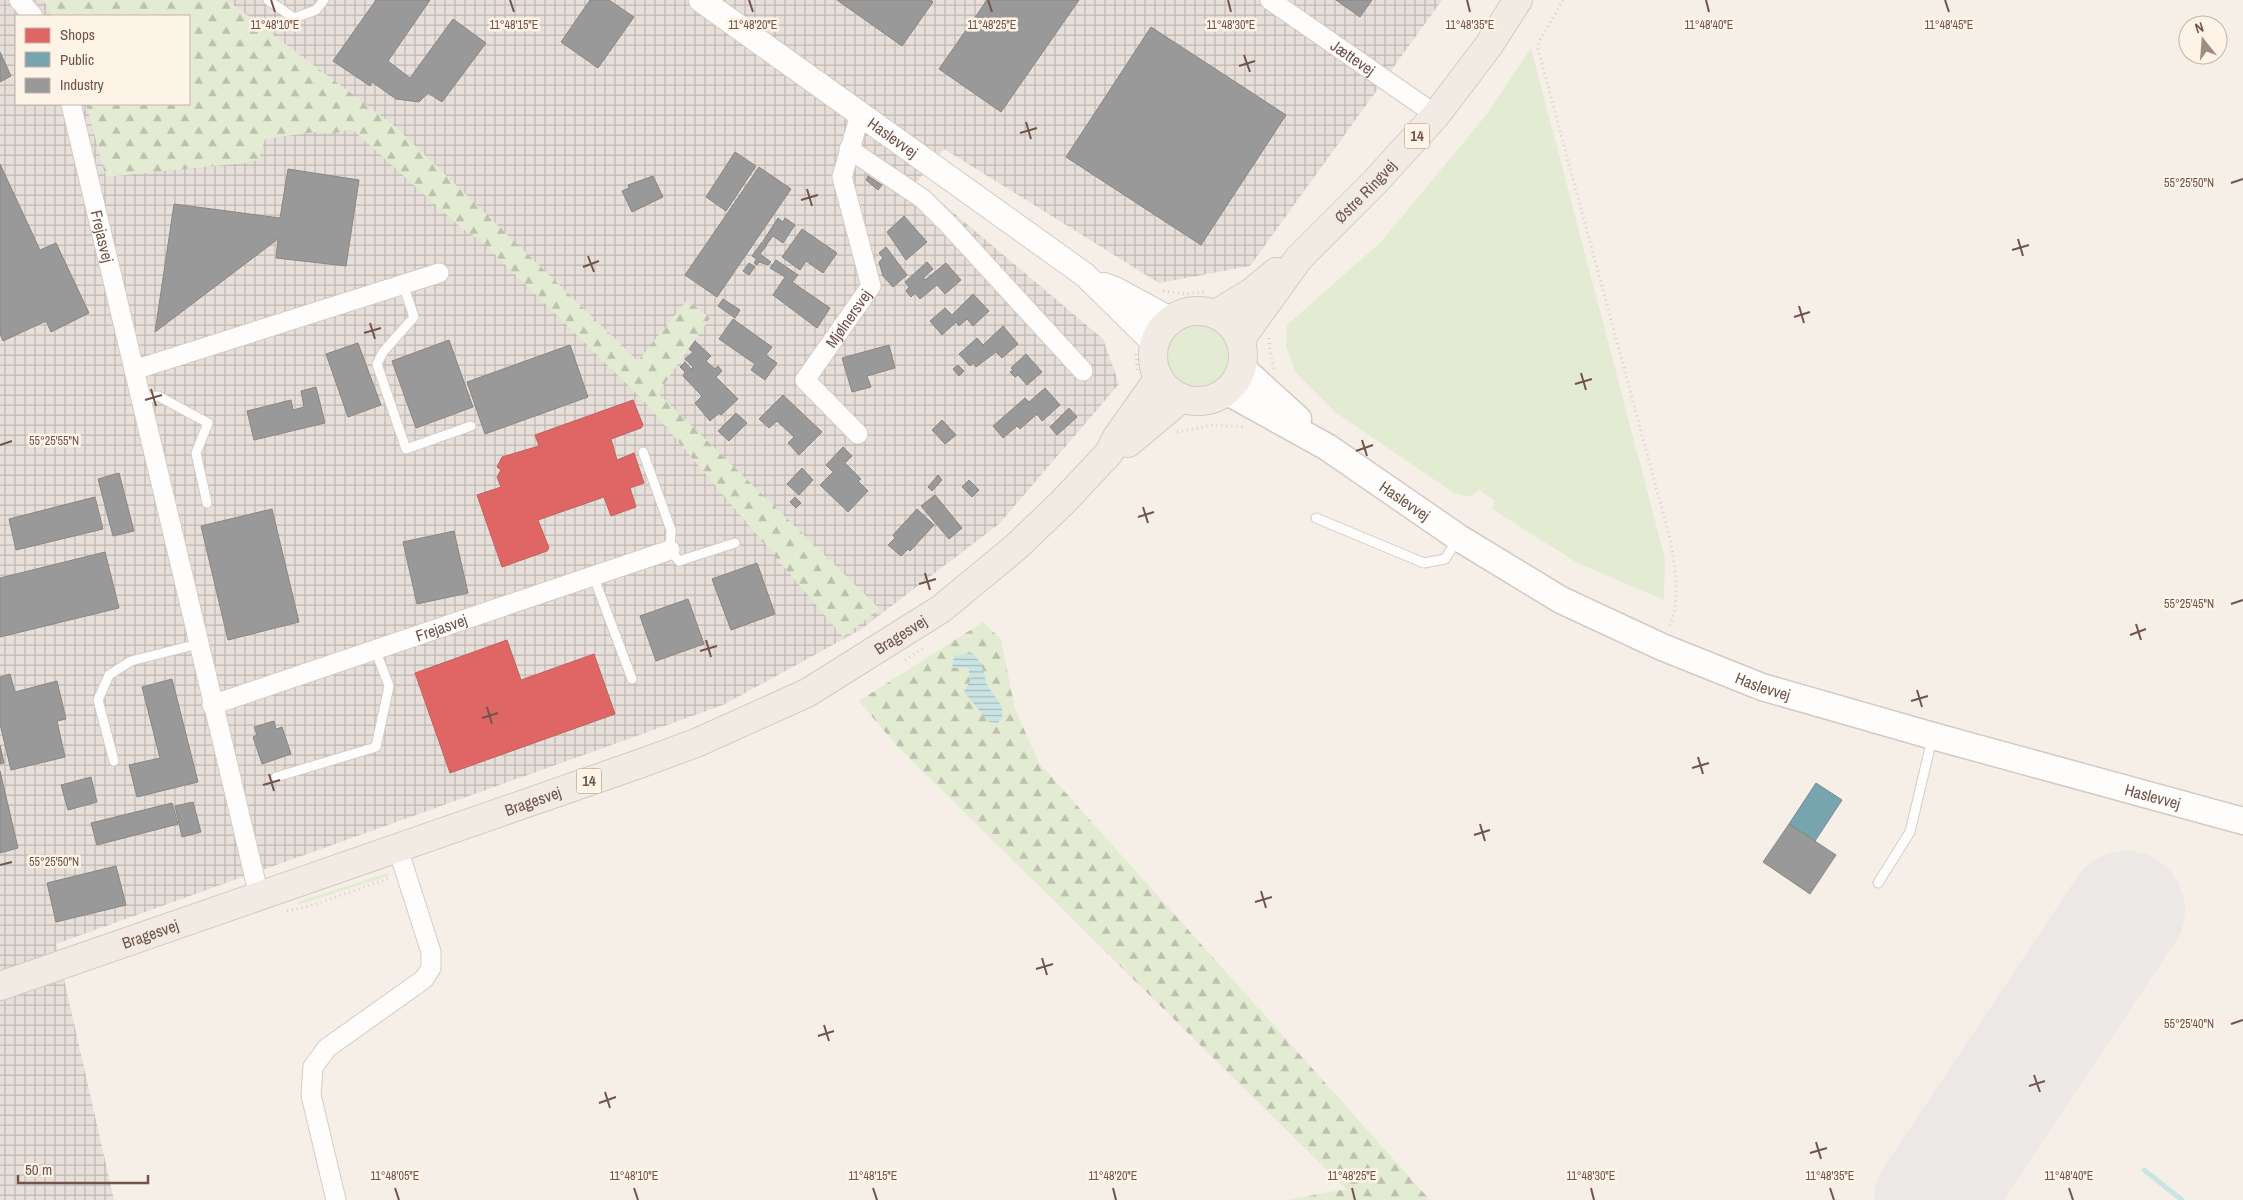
<svg xmlns="http://www.w3.org/2000/svg" width="2243" height="1200" font-family="'Archivo Narrow',sans-serif">
<style>
.industrial{fill:url(#industrial-grid);fill-rule:evenodd}
.grass{fill:#e3ebd3}
.forest{fill:url(#forest-firs)}
.water{fill:url(#water-rules)}
.shops{fill:#e06666;stroke:#bf615e}
.public{fill:#76a5af;stroke:#748d91}
.industry{fill:#999;stroke:#8d8581}
.lines{fill:none;stroke-linecap:round;stroke-linejoin:round}
.stream{stroke:#cae4e4;stroke-width:5}
.runway{stroke:#ece8e6;stroke-width:118}
.service-casing{stroke:#d4ccc6;stroke-width:11}
.minor-casing{stroke:#d4ccc6;stroke-width:21}
.tertiary-casing{stroke:#d4ccc6;stroke-width:26}
.secondary-casing{stroke:#d4cac4;stroke-width:29}
.primary-casing{stroke:#d4cac5;stroke-width:30}
.path{stroke:#d8cfcc;stroke-width:3;stroke-dasharray:1 4;stroke-linecap:butt}
.service{stroke:#fefdfc;stroke-width:9}
.minor{stroke:#fefdfc;stroke-width:19}
.tertiary{stroke:#fefdfc;stroke-width:24}
.secondary{stroke:#fefdfc;stroke-width:26}
.primary{stroke:#f1ebe4;stroke-width:28}
.ticks{fill:none;stroke:#71554a;stroke-width:2}
.labels{text-anchor:middle;stroke-width:5;stroke-linejoin:round;paint-order:stroke}
.shield{fill:#fef3e7;stroke:#9b8479;stroke-width:1}
.shield-label{font-size:15px;font-weight:bold;fill:#71554a}
.street-label{font-size:16px;fill:#71554a;stroke:#fef3e7}
.ticks-label{font-size:12px;text-anchor:middle;fill:#71554a;stroke:#fef3e7;stroke-width:5;stroke-linejoin:round;paint-order:stroke}
</style>
<defs>
<pattern id="industrial-grid" width="8" height="8" patternUnits="userSpaceOnUse" patternTransform="scale(1.25)"><rect width="8" height="8" fill="#e7dfd9"/><path d="M0 4h8M4 0v8" fill="none" stroke="#c0b8b2"/></pattern>
<pattern id="forest-firs" width="22" height="20" patternUnits="userSpaceOnUse" patternTransform="scale(1.25)"><rect width="22" height="20" fill="#e3ebd3"/><path d="M5 1l3.5 6h-7zM16 11l3.5 6h-7z" fill="#bcc1ad"/></pattern>
<pattern id="water-rules" width="6" height="5" patternUnits="userSpaceOnUse" patternTransform="scale(1.25)"><rect width="6" height="5" fill="#cae4e4"/><path d="M0 2.5h6" fill="none" stroke="#a8bcbb"/></pattern>
</defs>
<rect width="100%" height="100%" fill="#f5efe8"/>
<path class="industrial" d="M 0,0 L 1442,0 L 1250,266 L 1159,283 L 944,149 L 917,182 L 1103,339 L 1119,384 L 999,524 L 860,630 L 723,705 L 56,944 L 114,1200 L 0,1200 ZM 16,16 L 189,16 L 189,104 L 16,104 Z"/>
<g class="grass">
<polygon points="1531,48 1665,559 1664,600 1576,562 1492,509 1495,501 1479,490 1470,497 1454,493 1335,412 1296,373 1286,346 1287,325 1381,242 1487,114"/>
<circle cx="1200" cy="356" r="32"/>
<polygon points="387,873 391,875 298,905 298,902"/>
</g>
<g class="forest">
<polygon points="43,0 227,0 396,127 638,361 687,300 710,318 658,393 880,609 843,637 644,401 481,241 460,227 352,129 331,134 315,132 265,139 259,160 244,163 106,177 86,104 189,104 189,16 53,16"/>
<polygon points="983,622 1001,639 1015,709 1039,763 1430,1200 1287,1200 1346,1189 895,744 859,701"/>
</g>
<polygon class="water" points="972,653 981,663 987,685 1002,707 1002,719 997,723 989,722 964,692 971,679 968,668 952,668 954,656"/>
<g class="shops">
<polygon points="633,400 643,425 641,428 611,439 617,460 634,453 644,483 630,488 636,507 611,516 604,497 538,520 549,548 547,551 502,567 477,495 501,487 497,477 501,470 497,467 502,457 539,446 535,435"/>
<polygon points="507,640 521,680 594,654 615,714 450,773 415,673"/>
</g>
<polygon class="public" points="1816,783 1842,800 1815,841 1789,824"/>
<g class="industry">
<polygon points="376,0 430,0 388,61 410,78 453,19 486,43 442,102 428,93 419,102 396,99 372,82 370,86 333,61"/>
<polygon points="590,0 609,0 634,17 598,68 561,42"/>
<polygon points="837,0 931,0 933,2 902,46"/>
<polygon points="987,0 1079,0 1001,112 939,69"/>
<polygon points="1336,0 1372,0 1360,17"/>
<polygon points="1151,27 1286,115 1201,245 1066,157"/>
<polygon points="0,52 11,76 0,82"/>
<polygon points="735,152 756,166 726,211 706,197"/>
<polygon points="0,164 40,250 56,243 89,313 51,332 46,321 3,341 0,334"/>
<polygon points="759,167 791,189 717,297 685,275"/>
<polygon points="288,169 359,180 346,266 276,258 278,239 155,332 174,204 280,218"/>
<polygon points="653,176 663,197 632,212 622,191 629,188 628,185"/>
<polygon points="868,176 882,185 878,190 866,180"/>
<polygon points="904,216 927,242 906,260 887,232"/>
<polygon points="778,218 783,222 785,218 795,225 783,243 773,236 767,244 763,241"/>
<polygon points="802,229 837,253 823,273 806,261 800,270 782,257"/>
<polygon points="762,242 767,245 760,254 771,262 768,265 759,262 757,265 754,263 757,259 752,256"/>
<polygon points="886,247 907,275 893,287 883,276 879,262 883,258 879,253"/>
<polygon points="776,260 798,275 792,282 830,308 817,328 773,295 785,277 770,268"/>
<polygon points="927,262 933,269 923,278 925,280 946,263 961,280 945,294 937,285 920,299 915,293 911,297 906,291 909,287 905,282"/>
<polygon points="749,263 755,267 749,275 743,271"/>
<polygon points="973,294 989,311 973,326 967,319 959,326 956,322 942,335 930,321 945,308 952,315"/>
<polygon points="723,299 740,310 735,318 718,306"/>
<polygon points="733,319 772,347 766,355 777,363 765,380 751,370 755,364 719,339"/>
<polygon points="1003,326 1018,344 1002,358 996,352 976,367 973,363 970,366 959,354 977,338 983,345"/>
<polygon points="449,340 473,407 416,428 392,361"/>
<polygon points="695,341 711,356 706,361 715,369 718,366 722,371 716,377 738,399 721,415 719,413 710,421 695,403 702,396 683,376 685,372 680,367 685,362 691,369 693,367 685,359 693,352 689,349"/>
<polygon points="358,343 381,405 348,417 326,354"/>
<polygon points="570,345 588,397 485,434 467,382"/>
<polygon points="889,345 895,368 867,376 871,387 852,392 842,358"/>
<polygon points="1026,354 1042,372 1027,385 1018,375 1015,377 1010,372 1013,370 1011,368"/>
<polygon points="958,365 964,371 959,376 953,369"/>
<polygon points="316,387 325,423 254,440 247,411 291,400 293,410 304,407 301,391"/>
<polygon points="1045,388 1060,405 1042,421 1037,414 1020,429 1017,426 1003,438 993,426 1025,398 1029,402"/>
<polygon points="783,395 822,432 799,455 788,443 794,437 777,421 769,428 759,419"/>
<polygon points="1069,408 1077,417 1057,435 1050,427"/>
<polygon points="736,413 747,423 729,441 718,431"/>
<polygon points="942,420 956,435 945,444 932,430"/>
<polygon points="843,447 852,456 845,463 861,479 858,481 868,491 848,512 820,485 833,472 826,465"/>
<polygon points="802,468 813,480 799,495 787,484"/>
<polygon points="119,473 134,531 113,536 98,479"/>
<polygon points="938,475 942,480 932,491 928,487"/>
<polygon points="969,480 979,490 972,497 962,487"/>
<polygon points="935,495 962,528 949,539 921,506"/>
<polygon points="95,497 103,529 16,550 9,519"/>
<polygon points="795,497 801,503 796,508 790,502"/>
<polygon points="272,509 299,622 228,640 201,526"/>
<polygon points="917,509 934,525 910,551 908,549 901,556 888,545 895,538 893,535"/>
<polygon points="454,531 468,593 417,604 403,542"/>
<polygon points="105,552 119,608 0,637 0,578"/>
<polygon points="757,563 775,614 731,630 712,579"/>
<polygon points="688,599 704,644 656,661 640,616"/>
<polygon points="10,674 15,692 57,681 66,719 57,721 65,757 11,770 0,724 0,677"/>
<polygon points="172,679 198,782 137,797 129,765 160,758 142,687"/>
<polygon points="274,721 276,729 282,727 291,754 262,764 253,737 257,735 254,727"/>
<polygon points="0,745 4,763 0,764"/>
<polygon points="0,771 18,848 0,853"/>
<polygon points="91,777 97,802 68,810 61,785"/>
<polygon points="193,802 201,832 182,837 175,806"/>
<polygon points="172,803 178,824 97,845 91,823"/>
<polygon points="1789,824 1836,855 1810,894 1763,862"/>
<polygon points="116,866 126,905 56,922 47,883"/>
</g>
<g class="lines">
<polyline class="stream" points="2144,1170 2182,1200"/>
<polyline class="runway" points="1933,1200 2126,910"/>
<defs>
<g id="service">
<polyline points="268,0 294,18 316,10 324,0"/>
<polyline points="403,284 414,317 383,352 377,364 406,449 471,426"/>
<polyline points="141,400 158,396 208,423 196,453 207,503"/>
<polyline points="643,452 671,530 670,550 679,561 735,543"/>
<polyline points="1316,518 1424,563 1445,559 1457,540"/>
<polyline points="593,575 632,679"/>
<polyline points="114,761 98,700 109,675 131,661 198,644"/>
<polyline points="276,777 376,747 389,686 375,649"/>
<polyline points="1878,883 1910,832 1932,739"/>
</g>
<g id="minor">
<polyline points="19,0 33,16"/>
<path id="s1" d="M 1270,0 L 1436,115"/>
<path id="s2" d="M 71,104 L 259,896"/>
<polyline points="849,149 923,199 949,225 1083,371"/>
<polyline points="134,370 439,273"/>
<path id="s3" d="M 858,434 L 805,380 L 871,286 L 842,177 L 860,115"/>
<path id="s4" d="M 212,705 L 670,550"/>
<polyline points="336,1200 311,1095 313,1067 327,1048 424,979 431,968 431,952 398,849"/>
</g>
<g id="tertiary">
<path id="s5" d="M 701,0 L 1085,275 L 1155,344"/>
<polyline points="1104,285 1115,289 1172,320"/>
</g>
<g id="secondary">
<polyline points="1242,368 1298,419"/>
<path id="s6" d="M 1226,391 L 1327,447 L 1459,538 L 1561,600 L 1662,647 L 1762,687 L 1933,736 L 2243,821"/>
</g>
<g id="primary">
<circle cx="1198" cy="356" r="45"/>
<polyline points="1216,314 1252,292 1276,272"/>
<path id="s7" d="M 1240,340 L 1299,258 L 1374,183 L 1436,115 L 1489,45 L 1518,0"/>
<polyline points="1128,443 1182,398"/>
<path id="s8" d="M 0,986 L 639,764 L 696,743 L 807,693 L 941,609 L 1016,547 L 1062,503 L 1109,453 L 1117,437 L 1159,378"/>
</g>
</defs>
<use href="#service" class="service-casing"/>
<use href="#minor" class="minor-casing"/>
<use href="#tertiary" class="tertiary-casing"/>
<use href="#secondary" class="secondary-casing"/>
<use href="#primary" class="primary-casing"/>
<g class="path">
<path d="M 1563,0 L 1539,42 L 1538,49 L 1669,535 C 1675,567 1682,597 1669,628"/>
<polyline points="1163,291 1186,294 1207,292"/>
<polyline points="1269,338 1270,352 1274,369"/>
<polyline points="1136,354 1137,370"/>
<polyline points="1177,432 1213,425 1245,427"/>
<polyline points="905,660 925,647"/>
<polyline points="287,911 310,906 390,878"/>
</g>
<use href="#service" class="service"/>
<use href="#minor" class="minor"/>
<use href="#tertiary" class="tertiary"/>
<use href="#secondary" class="secondary"/>
<use href="#primary" class="primary"/>
</g>
<path class="ticks" d="M 271,0 L 275,12M 510,0 L 514,12M 749,0 L 753,12M 988,0 L 992,12M 1228,0 L 1231,12M 1467,0 L 1470,12M 1706,0 L 1709,12M 1945,0 L 1949,12M 1244,55 L 1250,72M 1239,66 L 1255,61M 1026,122 L 1031,139M 1020,133 L 1037,128M 2231,183 L 2243,179M 807,189 L 812,206M 801,200 L 818,195M 2018,239 L 2023,256M 2012,250 L 2029,245M 588,256 L 594,272M 583,267 L 599,261M 1799,306 L 1804,323M 1794,317 L 1810,312M 370,323 L 375,339M 364,333 L 381,328M 1581,373 L 1586,390M 1575,384 L 1592,379M 151,389 L 156,406M 145,400 L 162,395M 1362,440 L 1367,456M 0,445 L 12,441M 1356,451 L 1373,445M 1143,507 L 1148,523M 1138,517 L 1154,512M 925,573 L 930,590M 919,584 L 936,579M 2231,604 L 2243,600M 2136,624 L 2141,640M 2130,635 L 2146,629M 706,640 L 711,657M 700,651 L 717,646M 1917,690 L 1922,707M 1911,701 L 1928,696M 487,707 L 492,724M 482,718 L 498,713M 1698,757 L 1703,774M 1692,768 L 1709,763M 269,774 L 274,791M 263,785 L 280,780M 1480,824 L 1485,841M 1474,835 L 1490,830M 0,865 L 12,862M 1261,891 L 1266,908M 1255,902 L 1272,897M 1042,958 L 1047,975M 1036,969 L 1053,964M 2231,1024 L 2243,1020M 824,1025 L 829,1041M 818,1036 L 834,1031M 2034,1075 L 2040,1092M 2029,1086 L 2045,1081M 605,1092 L 610,1108M 599,1103 L 616,1097M 1816,1142 L 1821,1159M 1810,1153 L 1827,1148M 395,1188 L 399,1200M 634,1188 L 638,1200M 873,1188 L 877,1200M 1113,1188 L 1116,1200M 1352,1188 L 1355,1200M 1591,1188 L 1594,1200M 1830,1188 L 1834,1200M 2069,1188 L 2073,1200"/>
<g class="labels">
<g class="shield">
<rect x="1404.5" y="123.5" width="25" height="25" rx="4"/>
<rect x="576.5" y="768.5" width="25" height="25" rx="4"/>
</g>
<g class="shield-label">
<text x="1417" y="141">14</text>
<text x="589" y="786">14</text>
</g>
<g class="street-label">
<text dy="6" stroke="none"><textPath href="#s1" startOffset="101">Jættevej</textPath></text>
<text dy="6" stroke="none"><textPath href="#s5" startOffset="236">Haslevvej</textPath></text>
<text dy="6" stroke="none"><textPath href="#s7" startOffset="195">Østre Ringvej</textPath></text>
<text dy="6" stroke="none"><textPath href="#s2" startOffset="136">Frejasvej</textPath></text>
<text dy="6" stroke="none"><textPath href="#s3" startOffset="151">Mjølnersvej</textPath></text>
<text dy="6" stroke="none"><textPath href="#s6" startOffset="210">Haslevvej</textPath></text>
<text dy="6" stroke="none"><textPath href="#s4" startOffset="242">Frejasvej</textPath></text>
<text dy="6" stroke="none"><textPath href="#s8" startOffset="969">Bragesvej</textPath></text>
<text dy="6" stroke="none"><textPath href="#s6" startOffset="615">Haslevvej</textPath></text>
<text dy="6" stroke="none"><textPath href="#s6" startOffset="1020">Haslevvej</textPath></text>
<text dy="6" stroke="none"><textPath href="#s8" startOffset="564">Bragesvej</textPath></text>
<text dy="6" stroke="none"><textPath href="#s8" startOffset="159">Bragesvej</textPath></text>
</g>
</g>
<g class="ticks-label">
<text x="275" y="29">11°48'10"E</text>
<text x="514" y="29">11°48'15"E</text>
<text x="753" y="29">11°48'20"E</text>
<text x="992" y="29">11°48'25"E</text>
<text x="1231" y="29">11°48'30"E</text>
<text x="1470" y="29">11°48'35"E</text>
<text x="1709" y="29">11°48'40"E</text>
<text x="1949" y="29">11°48'45"E</text>
<text x="2189" y="187">55°25'50"N</text>
<text x="54" y="445">55°25'55"N</text>
<text x="2189" y="608">55°25'45"N</text>
<text x="54" y="866">55°25'50"N</text>
<text x="2189" y="1028">55°25'40"N</text>
<text x="395" y="1180">11°48'05"E</text>
<text x="634" y="1180">11°48'10"E</text>
<text x="873" y="1180">11°48'15"E</text>
<text x="1113" y="1180">11°48'20"E</text>
<text x="1352" y="1180">11°48'25"E</text>
<text x="1591" y="1180">11°48'30"E</text>
<text x="1830" y="1180">11°48'35"E</text>
<text x="2069" y="1180">11°48'40"E</text>
</g>
<rect x="15" y="15" width="175" height="90" fill="#fef3e7" stroke="#c6b4a8"/>
<rect x="25" y="28" width="25" height="15" fill="#e06666" stroke="#c6b4a8"/>
<text x="60" y="40" font-size="15" fill="#71554a">Shops</text>
<rect x="25" y="52" width="25" height="15" fill="#76a5af" stroke="#c6b4a8"/>
<text x="60" y="65" font-size="15" fill="#71554a">Public</text>
<rect x="25" y="78" width="25" height="15" fill="#999999" stroke="#c6b4a8"/>
<text x="60" y="90" font-size="15" fill="#71554a">Industry</text>
<g transform="translate(2203 40) rotate(343)"><circle r="24" fill="#fef3e7" stroke="#c6b4a8"/>
<path d="M0-4L9 19L0 12L-9 19Z" fill="#9f8b81"/>
<text y="-8" font-size="14" font-weight="bold" text-anchor="middle" fill="#71554a">N</text>
</g>
<path d="M18 1175v8h130v-8" fill="none" stroke="#71554a" stroke-width="2.5"/>
<text x="25" y="1175" font-size="15" fill="#71554a" stroke="#fef3e7" stroke-width="4" paint-order="stroke">50 m</text>
</svg>
